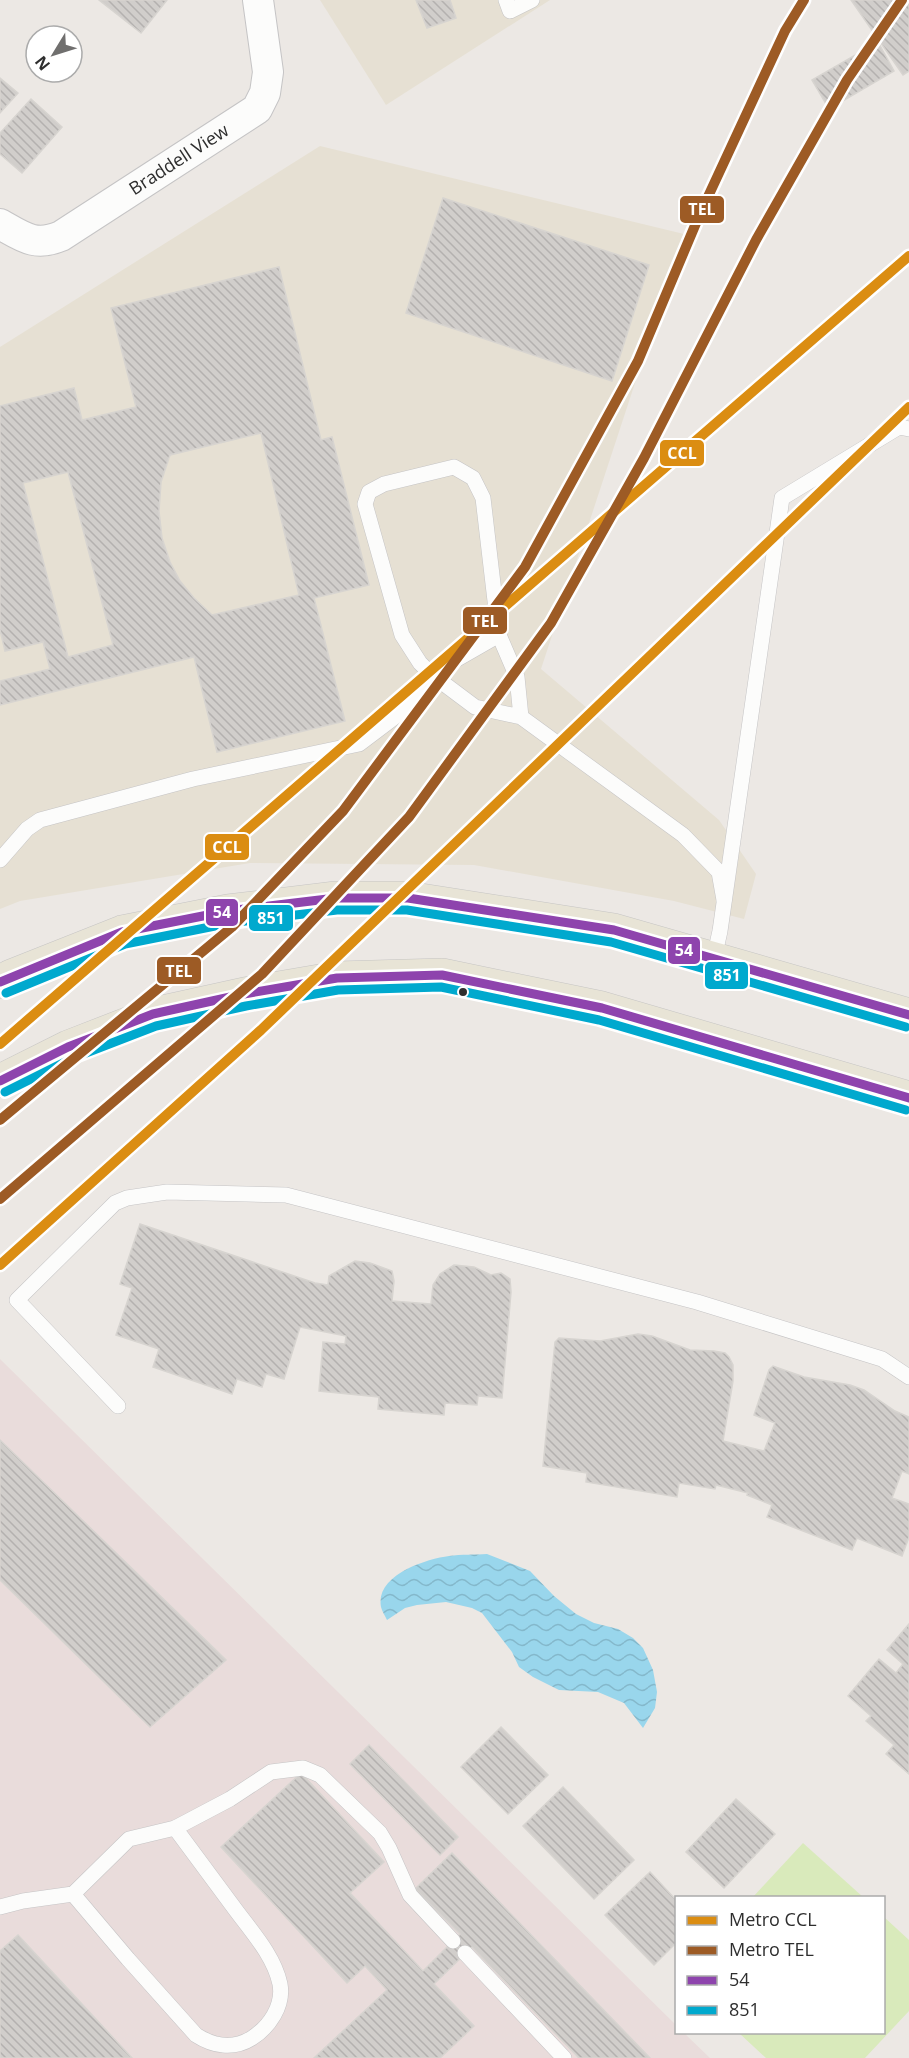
<svg xmlns="http://www.w3.org/2000/svg" width="909" height="2058" font-family="'Open Sans',sans-serif">
<style>
.education{fill:#e6e0d3}
.medical{fill:#e9dcdb}
.pitch{fill:#d9eabb}
.water{fill:url(#water-waves)}
.building{fill:url(#building-back-hatch);stroke:#d7d4d0;stroke-width:1.5;fill-rule:evenodd}
.lines{fill:none;stroke-linecap:round;stroke-linejoin:round}
.lane-casing{stroke:#c5c4c5;stroke-width:16}
.street-casing{stroke:#c5c4c5;stroke-width:32}
.primary-casing{stroke:#c6c5c4;stroke-width:34}
.lane{stroke:#fcfcfb;stroke-width:15}
.street{stroke:#fcfcfb;stroke-width:30}
.primary{stroke:#e8e4d6;stroke-width:33}
.bus-1-casing{stroke:#fff;stroke-width:14}
.bus-2-casing{stroke:#fff;stroke-width:14}
.bus-1{stroke:#8e44ad;stroke-width:9}
.bus-2{stroke:#00a9ce;stroke-width:9}
.metro-1-casing{stroke:#fff;stroke-width:15}
.metro-2-casing{stroke:#fff;stroke-width:15}
.metro-1{stroke:#db8d12;stroke-width:10}
.metro-2{stroke:#9d5b25;stroke-width:10}
.bus-dot{fill:#2e2e2e;stroke:#fff;stroke-width:2}
.labels{text-anchor:middle;stroke-width:5;stroke-linejoin:round;paint-order:stroke}
.street-label{font-size:18px;fill:#2e2e2e;stroke:#fff}
.line-badge{stroke:#fff;stroke-width:2}
.badge-label{font-size:16px;text-anchor:middle;font-weight:bold;fill:#fff}
</style>
<defs>
<pattern id="water-waves" width="16" height="10" patternUnits="userSpaceOnUse" patternTransform="scale(1.5)"><rect width="16" height="10" fill="#99d6ec"/><path d="M0 5q4-4 8 0t8 0" fill="none" stroke="#84b8cb"/></pattern>
<pattern id="building-back-hatch" width="6" height="6" patternUnits="userSpaceOnUse" patternTransform="scale(1.5)"><rect width="6" height="6" fill="#d1cecb"/><path d="M-1 5l2 2M0 0l6 6M5-1l2 2" fill="none" stroke="#b4b1af"/></pattern>
</defs>
<rect width="100%" height="100%" fill="#ece8e4"/>
<g class="education">
<polygon points="320,0 550,0 386,105"/>
<polygon points="320,146 684,234 541,669 719,820 756,874 744,919 674,901 474,865 250,863 20,901 0,909 0,347"/>
</g>
<polygon class="medical" points="0,1359 676,2025 676,2032 684,2033 710,2058 0,2058"/>
<g class="pitch">
<polygon points="803,1843 863,1897 753,1897"/>
<polygon points="884,1917 909,1940 909,2011 865,2058 766,2058 739,2033 884,2032"/>
</g>
<path class="water" d="M 487,1554 L 530,1571 L 554,1596 L 576,1614 L 594,1623 L 618,1629 L 633,1638 L 643,1648 L 653,1670 L 657,1692 L 655,1708 L 643,1728 L 624,1703 L 598,1692 L 559,1690 L 533,1677 L 519,1667 L 512,1652 L 482,1613 L 472,1608 L 446,1602 L 417,1605 L 405,1608 L 387,1620 C 385,1616 382,1611 381,1607 C 375,1575 426,1559 449,1556 C 461,1554 475,1555 487,1554 Z"/>
<g class="building">
<polygon points="99,0 167,0 141,33"/>
<polygon points="416,0 450,0 456,18 427,28"/>
<polygon points="851,0 907,0 909,3 909,71 903,75"/>
<polygon points="878,42 894,71 829,109 812,80"/>
<polygon points="0,78 18,93 0,113"/>
<polygon points="31,99 62,127 22,173 0,154 0,133"/>
<polygon points="443,198 649,265 612,381 406,313"/>
<path d="M 279,267 L 321,440 L 332,437 L 369,585 L 314,598 L 345,721 L 217,752 L 194,657 L 0,705 L 0,681 L 50,669 L 43,642 L 5,651 L 0,630 L 0,406 L 74,388 L 82,420 L 136,407 L 111,308 ZM 261,433 L 299,595 L 212,615 L 194,598 L 180,581 L 170,562 L 162,538 L 159,511 L 161,482 L 170,455 ZM 68,472 L 113,645 L 68,657 L 23,483 Z"/>
<polygon points="140,1224 315,1283 328,1285 329,1276 355,1261 370,1263 392,1271 394,1281 392,1301 431,1304 433,1285 440,1274 454,1265 474,1267 491,1275 501,1273 510,1279 511,1292 502,1398 478,1396 477,1405 445,1403 444,1415 378,1409 379,1397 319,1391 323,1342 345,1344 346,1336 300,1327 284,1379 266,1374 262,1387 237,1379 232,1394 153,1367 159,1349 116,1335 132,1288 120,1284"/>
<polygon points="638,1334 652,1336 690,1350 714,1351 725,1353 729,1357 733,1365 733,1381 723,1441 764,1451 775,1423 754,1415 769,1370 773,1366 804,1377 850,1385 864,1390 895,1411 909,1417 909,1474 902,1471 892,1498 909,1504 909,1537 902,1556 857,1538 852,1550 767,1517 772,1505 747,1495 748,1493 716,1485 715,1489 679,1483 677,1497 586,1482 587,1473 543,1466 555,1342 559,1338 600,1341"/>
<polygon points="0,1440 226,1660 150,1727 0,1580"/>
<polygon points="909,1624 909,1774 886,1754 894,1745 866,1721 871,1716 848,1696 879,1659 896,1673 903,1664 887,1650"/>
<polygon points="501,1727 548,1775 508,1814 461,1767"/>
<polygon points="369,1745 458,1837 440,1855 350,1764"/>
<polygon points="301,1773 384,1862 350,1893 423,1971 460,1934 415,1889 452,1853 650,2058 579,2058 472,1947 434,1984 474,2026 440,2058 314,2058 387,1990 365,1966 347,1983 221,1847"/>
<polygon points="563,1787 634,1860 594,1899 523,1826"/>
<polygon points="736,1799 775,1834 724,1888 686,1852"/>
<polygon points="650,1872 676,1900 676,1943 654,1965 605,1915"/>
<polygon points="18,1935 132,2058 0,2058 0,1951"/>
</g>
<g class="lines">
<defs>
<g id="lane">
<polyline points="506,0 510,11 532,0"/>
<polyline points="521,717 517,677 499,635 483,498 473,478 454,467 384,484 369,492 365,504 402,635 420,663 431,674 475,707 521,717 683,835 719,872 724,900"/>
<polyline points="0,860 27,829 40,820 193,779 359,744 408,707 431,674 499,635"/>
<polyline points="714,958 720,931 782,498 899,427 909,429"/>
<polyline points="118,1406 17,1300 115,1203 127,1198 167,1192 286,1195 697,1302 882,1359 909,1377"/>
<path d="M 73,1894 L 128,1959 L 196,2035 C 213,2046 233,2050 252,2038 C 269,2027 284,2006 280,1984 C 274,1956 252,1932 235,1909 C 215,1882 195,1855 175,1828"/>
<polyline points="0,1907 23,1901 73,1894 129,1839 175,1828 230,1799 271,1772 303,1768 320,1775 380,1833 389,1848 410,1895 453,1941"/>
<polyline points="465,1953 564,2058"/>
</g>
<g id="street">
<path id="s1" d="M 0,224 C 23,237 35,247 61,236 L 257,109 L 265,93 L 268,72 L 258,0"/>
</g>
<g id="primary">
<polyline points="0,982 11,976 122,932 228,911 336,898 408,898 614,930 909,1015"/>
<polyline points="0,1081 68,1047 153,1014 244,994 337,978 442,975 602,1008 909,1098"/>
</g>
</defs>
<use href="#lane" class="lane-casing"/>
<use href="#street" class="street-casing"/>
<use href="#primary" class="primary-casing"/>
<use href="#lane" class="lane"/>
<use href="#street" class="street"/>
<use href="#primary" class="primary"/>
<defs>
<g id="bus-1">
<polyline points="0,982 122,932 228,911 336,898 408,898 614,930 909,1015"/>
<polyline points="0,1081 68,1047 153,1014 244,994 337,978 442,975 602,1008 909,1098"/>
</g>
<g id="bus-2">
<polyline points="6,993 125,944 230,923 337,910 407,910 611,942 906,1027"/>
<polyline points="5,1092 73,1058 156,1026 246,1006 338,990 441,987 599,1020 906,1110"/>
</g>
</defs>
<use href="#bus-1" class="bus-1-casing"/>
<use href="#bus-2" class="bus-2-casing"/>
<use href="#bus-1" class="bus-1"/>
<use href="#bus-2" class="bus-2"/>
<defs>
<g id="metro-1">
<polyline points="0,1044 909,256"/>
<polyline points="0,1265 261,1030 909,407"/>
</g>
<g id="metro-2">
<polyline points="0,1120 232,927 343,811 525,567 638,361 699,216 785,31 804,0"/>
<polyline points="0,1199 262,974 409,817 551,623 644,458 756,240 847,80 902,0"/>
</g>
</defs>
<use href="#metro-1" class="metro-1-casing"/>
<use href="#metro-2" class="metro-2-casing"/>
<use href="#metro-1" class="metro-1"/>
<use href="#metro-2" class="metro-2"/>
</g>
<circle class="bus-dot" cx="463" cy="992" r="5"/>
<g class="labels">
<g class="street-label">
<text dy="6" stroke="none"><textPath href="#s1" startOffset="206">Braddell View</textPath></text>
</g>
</g>
<g class="line-badge">
<rect x="679" y="195" width="46" height="29" rx="6" fill="#9d5b25"/>
<rect x="659" y="439" width="46" height="28" rx="6" fill="#db8d12"/>
<rect x="462" y="606" width="46" height="29" rx="6" fill="#9d5b25"/>
<rect x="204" y="833" width="46" height="28" rx="6" fill="#db8d12"/>
<rect x="205" y="898" width="34" height="29" rx="6" fill="#8e44ad"/>
<rect x="248" y="904" width="46" height="28" rx="6" fill="#00a9ce"/>
<rect x="667" y="936" width="34" height="29" rx="6" fill="#8e44ad"/>
<rect x="156" y="956" width="46" height="29" rx="6" fill="#9d5b25"/>
<rect x="704" y="961" width="45" height="29" rx="6" fill="#00a9ce"/>
</g>
<g class="badge-label">
<text x="702" y="215">TEL</text>
<text x="682" y="459">CCL</text>
<text x="485" y="627">TEL</text>
<text x="227" y="853">CCL</text>
<text x="222" y="918">54</text>
<text x="271" y="924">851</text>
<text x="684" y="956">54</text>
<text x="179" y="977">TEL</text>
<text x="727" y="981">851</text>
</g>
<rect x="675" y="1896" width="210" height="138" fill="#ffffff" stroke="#ababab" stroke-width="1.5"/>
<rect x="687" y="1916" width="30" height="9" fill="#db8d12" stroke="#ababab" stroke-width="1.5"/>
<text x="729" y="1926" font-size="18" fill="#2e2e2e">Metro CCL</text>
<rect x="687" y="1946" width="30" height="9" fill="#9d5b25" stroke="#ababab" stroke-width="1.5"/>
<text x="729" y="1956" font-size="18" fill="#2e2e2e">Metro TEL</text>
<rect x="687" y="1976" width="30" height="9" fill="#8e44ad" stroke="#ababab" stroke-width="1.5"/>
<text x="729" y="1986" font-size="18" fill="#2e2e2e">54</text>
<rect x="687" y="2006" width="30" height="9" fill="#00a9ce" stroke="#ababab" stroke-width="1.5"/>
<text x="729" y="2016" font-size="18" fill="#2e2e2e">851</text>
<g transform="translate(54 54) rotate(232)"><circle r="28" fill="#ffffff" stroke="#ababab" stroke-width="1.5"/>
<path d="M0-4.5L10 22L0 15L-10 22Z" fill="#706f6e"/>
<text y="-9" font-size="16" font-weight="bold" text-anchor="middle" fill="#2e2e2e">N</text>
</g>
</svg>
